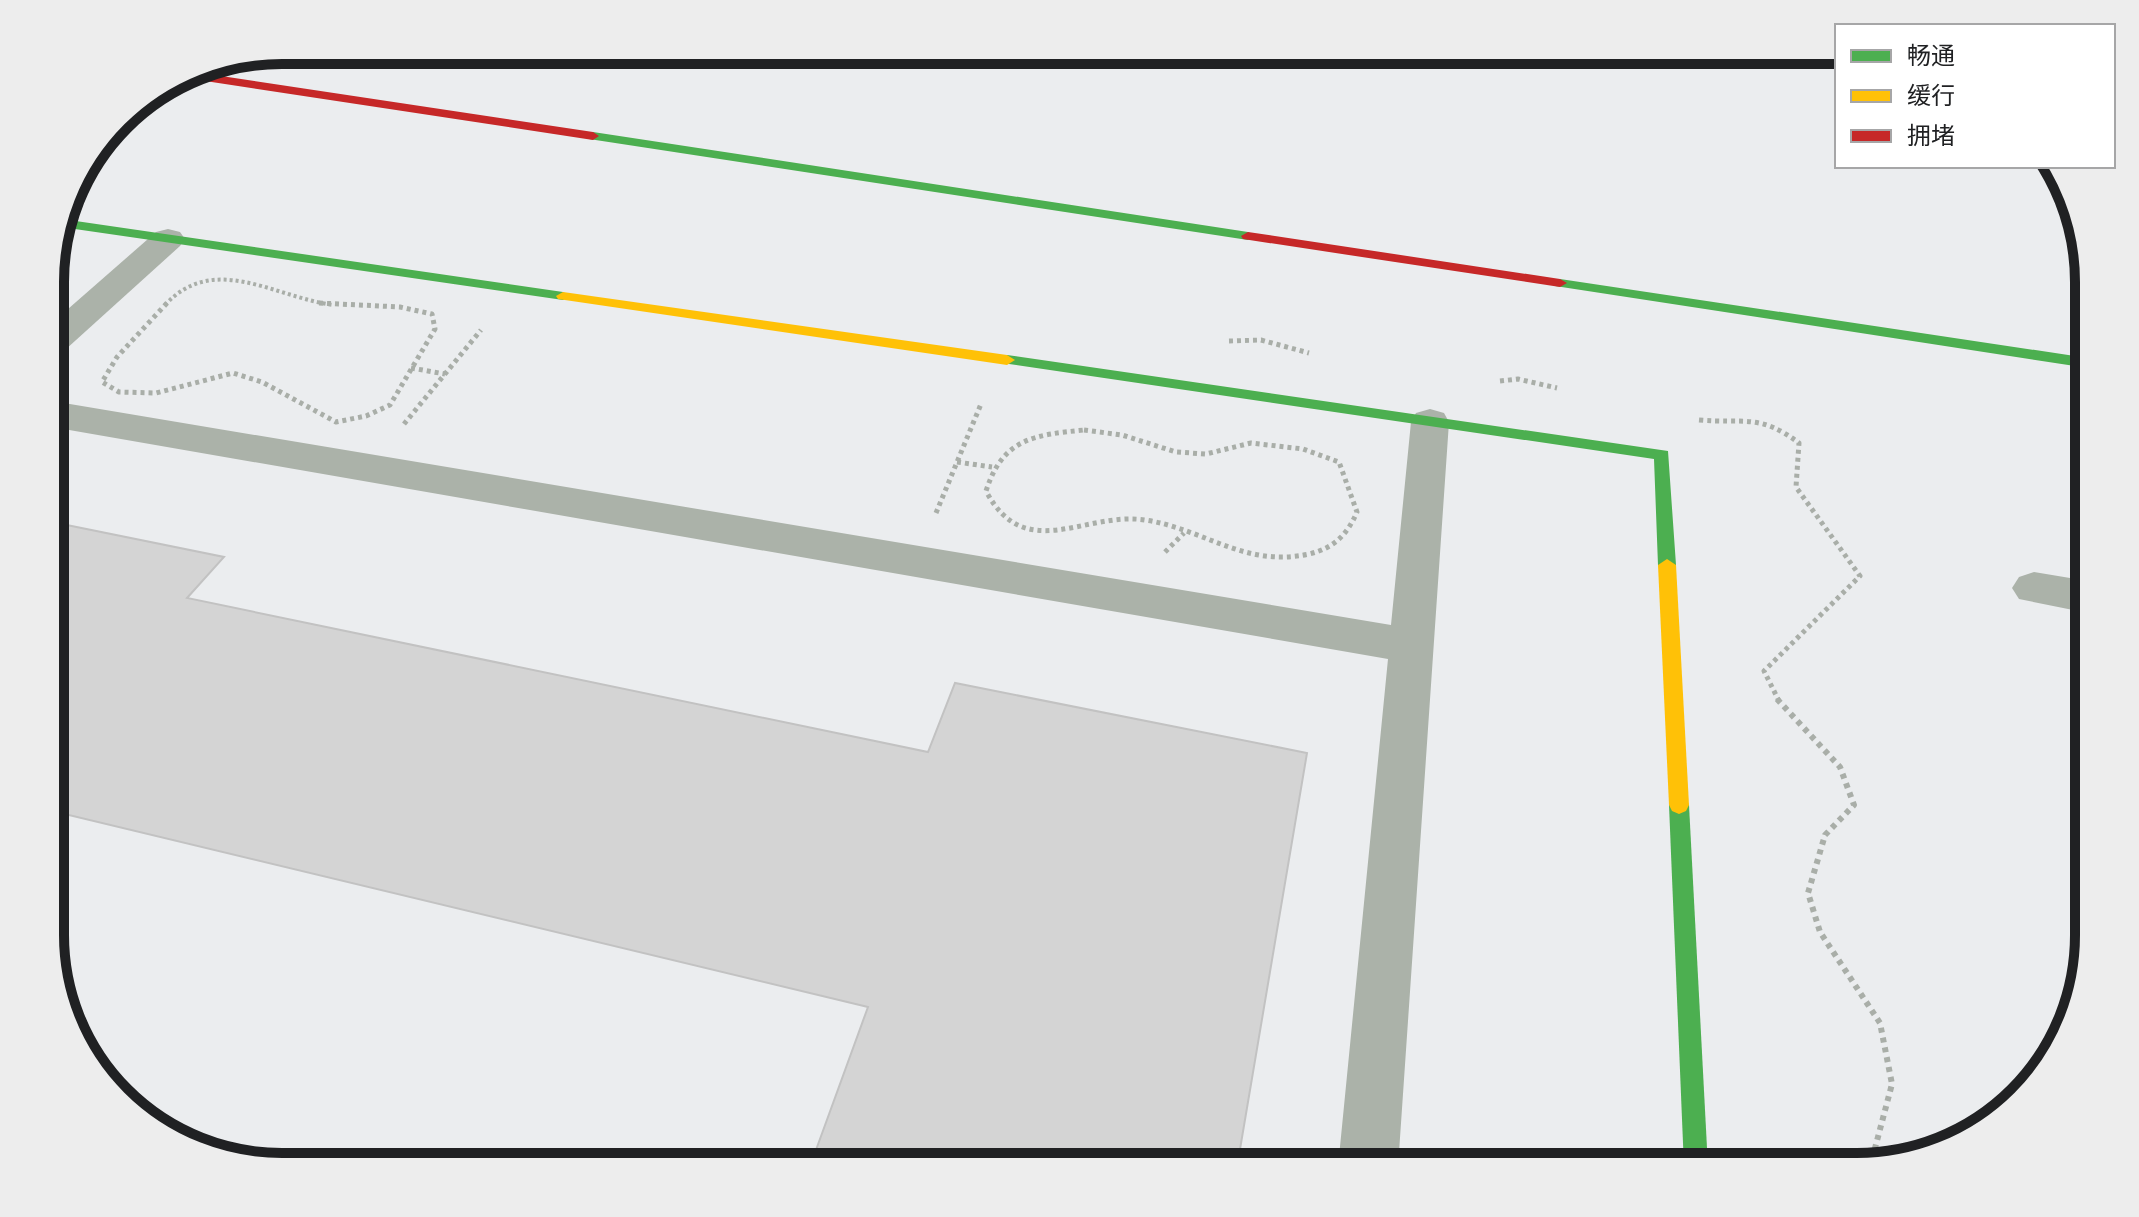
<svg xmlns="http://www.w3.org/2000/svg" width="2139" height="1217" font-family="Montserrat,'Noto Sans SC',sans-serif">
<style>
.building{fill:#d4d4d4;stroke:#c2c2c2;stroke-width:2}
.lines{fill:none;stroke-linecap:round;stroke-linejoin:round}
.path-far2{stroke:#a9aea8;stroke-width:4;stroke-dasharray:3 3;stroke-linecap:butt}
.path-far1{stroke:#a9aea8;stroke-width:5;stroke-dasharray:4 4;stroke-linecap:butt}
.path{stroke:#a9aea8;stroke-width:6;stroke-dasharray:5 5;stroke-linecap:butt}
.street{fill:#abb2a9;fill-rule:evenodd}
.fast{fill:#4caf50;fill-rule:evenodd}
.slow{fill:#ffc107;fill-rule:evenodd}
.jam{fill:#c62828;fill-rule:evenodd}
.rim{fill:none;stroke:#202123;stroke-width:10}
</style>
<rect width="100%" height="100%" fill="#ebedef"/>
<polygon class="building" points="52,522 224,557 187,598 928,752 955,683 1307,753 1237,1167 836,1167 812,1161 868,1007 52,811"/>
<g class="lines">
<path class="path-far2" d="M 165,305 C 214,252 274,297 333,305"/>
<g class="path-far1">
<polyline points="167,303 117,357 102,382 119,392 156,393 233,373 262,382 336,422 366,416 390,405 435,329 432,314 400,307 319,303"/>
<polyline points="1229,341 1261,340 1309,353"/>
<polyline points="411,368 445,374"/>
<polyline points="1500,381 1518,379 1557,388"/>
<path d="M 1699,420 C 1744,424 1759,413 1799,443 L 1796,487 L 1860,576 L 1764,671 L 1779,701"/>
<polyline points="404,424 481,330"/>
<path d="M 1084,430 L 1122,435 L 1176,452 L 1206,454 L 1251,443 L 1303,449 L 1339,462 L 1357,512 C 1347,535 1334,548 1309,554 C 1244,568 1205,529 1145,520 C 1085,511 1025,565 986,491 C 1003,438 1034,435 1084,430 Z"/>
<polyline points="957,462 992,467"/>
<polyline points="936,513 981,404"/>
<polyline points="1165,552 1184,533"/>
</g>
<polyline class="path" points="1777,699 1840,767 1854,805 1825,835 1808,893 1820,932 1880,1023 1892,1084 1870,1167"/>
<g class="street">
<polygon points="168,229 180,232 185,239 180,246 65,350 52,354 52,323 156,232"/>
<polygon points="52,401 1391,625 1411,422 1416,413 1430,409 1444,413 1449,422 1398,1167 1338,1167 1388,659 52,427"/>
<polygon points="2034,572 2088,581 2088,613 2019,599 2012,588 2019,577"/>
</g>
<g class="fast">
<polygon points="593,132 1248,232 1255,236 1248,240 589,139 589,133"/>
<polygon points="62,219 563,292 570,296 563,300 61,227"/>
<polygon points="1560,279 2088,358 2088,368 1555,286 1553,283"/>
<polygon points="1007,355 1668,451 1676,565 1667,571 1658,565 1654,459 1002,363 999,360"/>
<polygon points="1679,796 1686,799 1689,805 1708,1167 1684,1167 1669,805 1672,799"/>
</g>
<g class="slow">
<polygon points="563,292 1007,355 1015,360 1007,365 558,299 556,296"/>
<polygon points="1667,559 1676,565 1689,805 1686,811 1679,814 1672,811 1669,805 1658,565"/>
</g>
<g class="jam">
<polygon points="188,71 593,132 599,136 593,140 179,77"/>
<polygon points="1248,232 1560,279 1567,283 1560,287 1243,239 1241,236"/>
</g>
</g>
<path d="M0 0H2139V1217H0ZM282 64H1857A218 218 0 0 1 2075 282V935A218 218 0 0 1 1857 1153H282A218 218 0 0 1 64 935V282A218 218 0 0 1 282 64Z" fill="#ededed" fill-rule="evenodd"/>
<path class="rim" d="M282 64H1857A218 218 0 0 1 2075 282V935A218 218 0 0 1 1857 1153H282A218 218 0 0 1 64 935V282A218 218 0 0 1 282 64Z"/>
<rect x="1835" y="24" width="280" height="144" fill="#ffffff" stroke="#a6a6a7" stroke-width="2"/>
<rect x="1851" y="50" width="40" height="12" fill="#4caf50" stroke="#a6a6a7" stroke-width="2"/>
<text x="1907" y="64" font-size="24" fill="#202123">畅通</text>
<rect x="1851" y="90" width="40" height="12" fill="#ffc107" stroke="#a6a6a7" stroke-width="2"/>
<text x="1907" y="104" font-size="24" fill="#202123">缓行</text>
<rect x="1851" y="130" width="40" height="12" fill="#c62828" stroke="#a6a6a7" stroke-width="2"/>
<text x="1907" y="144" font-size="24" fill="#202123">拥堵</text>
</svg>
